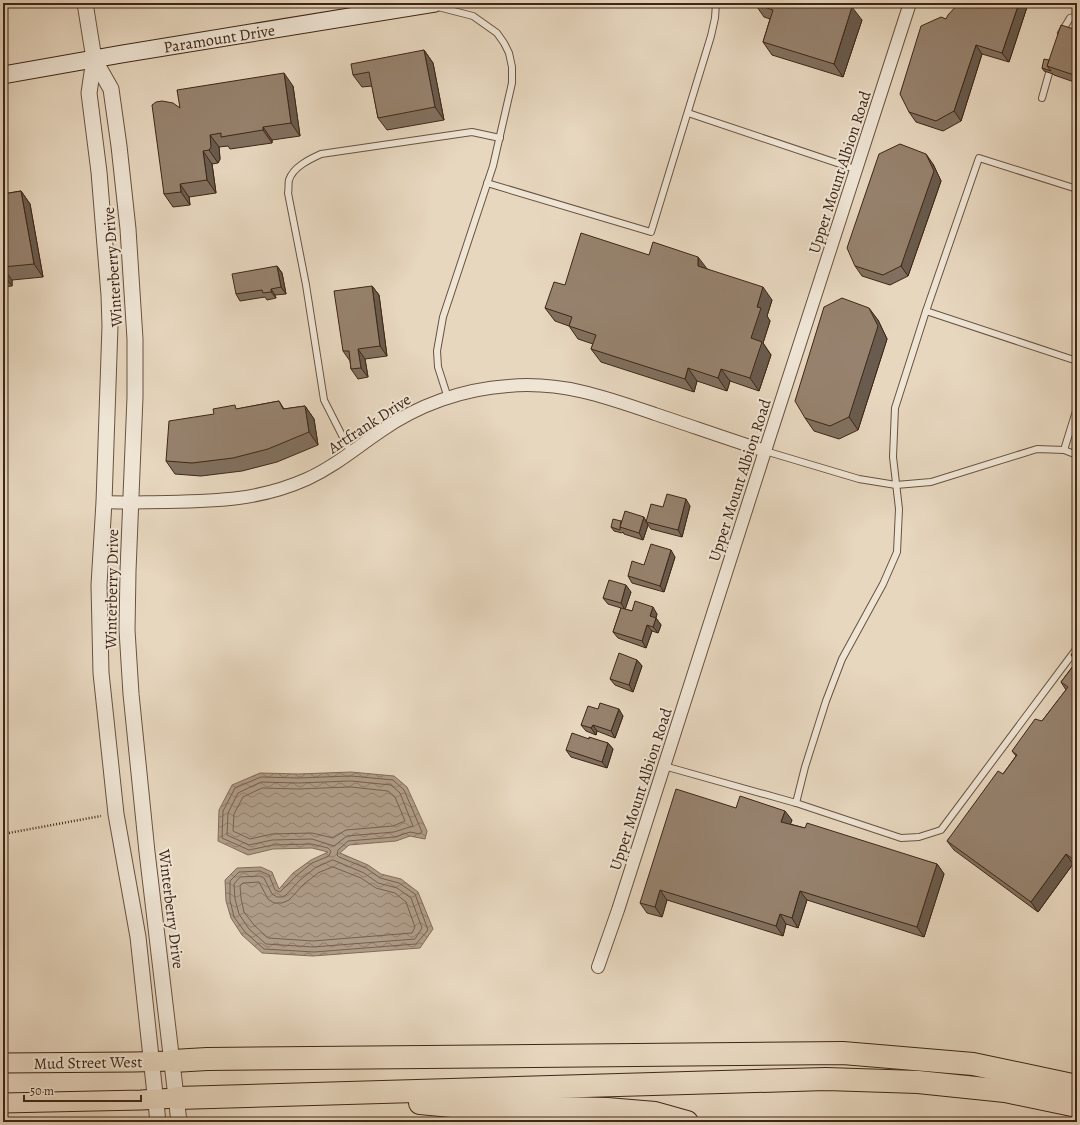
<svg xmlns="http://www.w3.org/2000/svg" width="1080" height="1125" font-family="Alegreya,serif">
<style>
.water{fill:url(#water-waves);stroke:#826c59}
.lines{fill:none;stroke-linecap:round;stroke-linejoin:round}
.shore{stroke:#76604e;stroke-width:1}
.service-casing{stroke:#695240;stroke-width:8}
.minor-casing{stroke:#695240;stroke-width:14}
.tertiary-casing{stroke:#695240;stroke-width:17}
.secondary-casing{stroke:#3f2616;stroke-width:19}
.primary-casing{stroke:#3f2616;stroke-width:21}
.motorway-casing{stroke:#3f2616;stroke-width:24}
.path{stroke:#3f2616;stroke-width:2.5;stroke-dasharray:1 2;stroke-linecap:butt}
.service{stroke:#efe5d5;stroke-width:6}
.minor{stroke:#efe5d5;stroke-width:12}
.tertiary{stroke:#efe5d5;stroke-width:15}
.secondary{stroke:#efe5d5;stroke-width:17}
.primary{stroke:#e7d7bf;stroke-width:19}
.motorway{stroke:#e7d7bf;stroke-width:22}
.wall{fill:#81705f;stroke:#3f2616}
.shaded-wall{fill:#695b4d;stroke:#3f2616}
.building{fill:#96826e;stroke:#3f2616}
.labels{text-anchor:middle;stroke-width:4;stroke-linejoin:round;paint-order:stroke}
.street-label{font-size:16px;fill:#3f2616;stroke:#efe5d5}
</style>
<defs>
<pattern id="water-waves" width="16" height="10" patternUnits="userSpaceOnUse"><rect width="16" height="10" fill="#ae9b86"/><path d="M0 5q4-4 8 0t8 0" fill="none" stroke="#8f7e6d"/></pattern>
</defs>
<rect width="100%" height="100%" fill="#e7d7bf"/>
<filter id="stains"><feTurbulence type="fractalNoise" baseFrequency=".005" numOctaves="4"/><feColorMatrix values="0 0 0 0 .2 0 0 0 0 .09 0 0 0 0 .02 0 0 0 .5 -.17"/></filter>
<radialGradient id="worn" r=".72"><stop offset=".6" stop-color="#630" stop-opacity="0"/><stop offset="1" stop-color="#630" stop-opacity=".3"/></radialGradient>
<polygon class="water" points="351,772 394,776 407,787 427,831 425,839 410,836 396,841 349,845 340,853 368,865 381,874 401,879 418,892 433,929 420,948 313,956 262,953 242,935 231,918 226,901 225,880 237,868 261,867 272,872 279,889 293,873 311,860 328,852 312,848 273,849 248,855 218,841 219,810 232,785 260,773 298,774"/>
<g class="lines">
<g class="shore">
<polygon points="351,776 393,780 404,790 422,832 420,834 410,832 395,837 348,841 338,850 337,855 339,857 366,868 380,878 399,883 415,894 428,930 416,944 314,952 264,949 245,932 234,917 230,900 230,881 239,872 260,871 269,875 275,890 280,892 296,876 312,863 329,856 331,851 328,848 312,844 273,845 249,850 222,838 223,811 235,788 261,777 298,778"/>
<polygon points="351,781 391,785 400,793 413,826 394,832 347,836 334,846 312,839 272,840 249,845 227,835 228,813 238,793 261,782 298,783"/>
<polygon points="351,787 388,791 395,797 405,821 393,826 346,830 333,838 312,833 272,834 250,839 233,831 234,814 243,797 262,788 298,789"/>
<polygon points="333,860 364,873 378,883 397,888 411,898 422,928 415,939 313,947 266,944 249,929 239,914 235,899 234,884 240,877 260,876 264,878 272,894 277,897 282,897 286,895 300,880 315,868"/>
<polygon points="333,867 361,878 376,888 395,893 406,902 415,927 412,933 313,941 268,938 254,925 244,912 241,898 240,886 243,883 259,882 268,899 274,903 282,903 289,900 304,884 318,873"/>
</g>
<defs>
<g id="service">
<polyline points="434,6 473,16 497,33 504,43 509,53 512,67 512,83 493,166 443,317 437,351 438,367 448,398"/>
<polyline points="1061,33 1070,18 1077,16"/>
<polyline points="1042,98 1051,66"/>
<polyline points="688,113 855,169"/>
<polyline points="487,183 651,232 711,36 715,18 716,3"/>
<polyline points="926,311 1077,361"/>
<polyline points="1064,450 1077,408"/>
<polyline points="765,451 859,479 896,485 931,482 1037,449 1064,450 1077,455"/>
<path d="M 351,453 L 324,400 L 306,285 L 288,193 C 289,189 288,184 289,180 C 293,167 310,159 321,154 L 472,132 L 500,138"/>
<polyline points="664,766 796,803 901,838 919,837 941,830 1077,648"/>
<polyline points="796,803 805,767 826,701 842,659 883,584 897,552 899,509 893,457 895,408 926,311 979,158 1077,189"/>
</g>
<g id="minor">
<path d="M 104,502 C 125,503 146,502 167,502 C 218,501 260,500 307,479 C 335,466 356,448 381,431 C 418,405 463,389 508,386 C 561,381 606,397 655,414 C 691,426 728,439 765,451"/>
<polyline points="598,967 618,910 765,451 910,3"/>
</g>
<g id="tertiary">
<polyline points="85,3 94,59 89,93 99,172 109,295 110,326 104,502 99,585 101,673 116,814 138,937 158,1122"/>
<polyline points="94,59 111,89 119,146 128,229 135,339 135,397 128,571 127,630 131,694 147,852 179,1122"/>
</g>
<polyline id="secondary" points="3,75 122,54 435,3"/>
<g id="primary">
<polyline points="3,1063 134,1062 173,1061"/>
<polyline points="3,1103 141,1100 177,1098"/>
</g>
<g id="motorway">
<polyline points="173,1061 207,1059 843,1053 973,1064 1077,1086"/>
<polyline points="177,1098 826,1079 918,1082 1005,1091 1077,1106"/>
<polyline points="420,1103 452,1106 607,1109 655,1113 687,1122"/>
</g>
</defs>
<use href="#service" class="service-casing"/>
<use href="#minor" class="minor-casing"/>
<use href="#tertiary" class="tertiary-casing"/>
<use href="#secondary" class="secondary-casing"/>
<use href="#primary" class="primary-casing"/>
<use href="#motorway" class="motorway-casing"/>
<polyline class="path" points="3,834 101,816"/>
<use href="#service" class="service"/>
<use href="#minor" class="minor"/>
<use href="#tertiary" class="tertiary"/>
<use href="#secondary" class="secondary"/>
<use href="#primary" class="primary"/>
<use href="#motorway" class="motorway"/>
</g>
<g class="wall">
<polygon points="755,4 862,20 843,77 772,55 763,42 770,19 764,17"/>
<polygon points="1027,7 1009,62 982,54 961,121 943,131 916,122 909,112 946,19"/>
<polygon points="1077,30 1077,83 1054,75 1053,74 1044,71 1042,68"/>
<polygon points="424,50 433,63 444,120 387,130 378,118 372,86 362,87 353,75"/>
<polygon points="293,86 300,136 272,140 272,143 230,149 228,146 219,147 220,159 218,163 212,164 216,193 189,197 190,205 173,207 164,194 180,108"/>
<polygon points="933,164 941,181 908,276 890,285 862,276 855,266"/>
<polygon points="21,191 30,204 43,277 12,280 12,286 3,287 3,194"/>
<polygon points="649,255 707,269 772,300 767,316 770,321 763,343 771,355 759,391 730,381 727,391 697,381 694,392 601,362 591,349 593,344 578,339 569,326 555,321 545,308 565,285"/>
<polygon points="277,266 282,273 286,294 275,295 276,298 267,300 265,297 240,301 236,294"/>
<polygon points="372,286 379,295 387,356 365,359 368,377 358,379 351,369 350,361 343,351"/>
<polygon points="878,320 887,339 858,430 839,439 814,431 805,418"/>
<polygon points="279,401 284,409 305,406 314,419 318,445 277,462 242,471 201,476 175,474 166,461 237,409"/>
<polygon points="690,506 682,537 651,529 648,525 643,540 624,534 623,532 622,533 614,531 611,527 621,521 647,521 663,507"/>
<polygon points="675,557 664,592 632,583 628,576 644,565"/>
<polygon points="631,592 625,609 632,611 657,614 656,618 661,625 658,633 652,631 646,648 618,638 613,632 621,608 608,604 603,598"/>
<polygon points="1077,647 1077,867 1073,864 1038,912 954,850 947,841 1003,774 1016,756 1012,751 1042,721 1066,690 1061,682 1076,662 1071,655"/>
<polygon points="637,660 642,666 633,692 615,685 610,679"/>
<polygon points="598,709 623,716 615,738 597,731 596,735 586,731 581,725"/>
<polygon points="589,739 608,743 613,749 607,768 571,757 566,750"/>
<polygon points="736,808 792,820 790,824 937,864 944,874 924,937 807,900 798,928 786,924 783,936 667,900 662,917 647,913 640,903"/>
</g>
<g class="shaded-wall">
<polygon points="1019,3 1024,3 1027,7 1009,62 1002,53"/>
<polygon points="852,7 862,20 843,77 834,64"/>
<polygon points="976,45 982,54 961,121 954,111"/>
<polygon points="424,50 433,63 444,120 435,107"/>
<polygon points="284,73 293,86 300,136 291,123"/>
<polygon points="263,127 272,140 272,143 263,130"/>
<polygon points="210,135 219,147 220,159 218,163 209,150"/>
<polygon points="203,151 212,164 216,193 207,180"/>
<polygon points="926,154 933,164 941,181 908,276 901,266"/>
<polygon points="180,184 189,197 190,205 181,192"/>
<polygon points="21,191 30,204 43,277 34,264"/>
<polygon points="698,257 708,270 698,266"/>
<polygon points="277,266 282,273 286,294 281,287"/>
<polygon points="3,268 12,280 12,286 3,274"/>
<polygon points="372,286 379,295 387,356 380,346"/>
<polygon points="763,287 772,300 767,316 770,321 763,343 771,355 759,391 750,378 751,338 757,307"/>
<polygon points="271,289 275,295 276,298 271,292"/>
<polygon points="869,308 878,320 887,339 858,430 849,417"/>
<polygon points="358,349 365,359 368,377 361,368"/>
<polygon points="688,368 697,381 694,392 685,379"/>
<polygon points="721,369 730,381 727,391 718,378"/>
<polygon points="305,406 314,419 318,445 309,432"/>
<polygon points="686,499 690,506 682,537 678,530"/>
<polygon points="644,517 648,525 643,540 639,533"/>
<polygon points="671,550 675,557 664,592 660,586"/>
<polygon points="626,585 631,592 625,610 621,603"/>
<polygon points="653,607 657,614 654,623 650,616"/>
<polygon points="656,618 661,625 658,633 653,627"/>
<polygon points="647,625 652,631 646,648 642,641"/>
<polygon points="637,660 642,666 633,692 629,685"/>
<polygon points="619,709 623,716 615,738 611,731"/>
<polygon points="593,725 597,731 596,735 591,728"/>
<polygon points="608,743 613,749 607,768 602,762"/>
<polygon points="785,811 792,820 788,831 781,822"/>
<polygon points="1066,854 1073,864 1038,912 1031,902"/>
<polygon points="937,864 944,874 924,937 917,927"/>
<polygon points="660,890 667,900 662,917 655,907"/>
<polygon points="800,891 807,900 798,928 792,918"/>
<polygon points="780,914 786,924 783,936 776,926"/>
</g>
<g class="building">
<polygon points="756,3 791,3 794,4 794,3 839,3 852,7 834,64 763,42 773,10 755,4"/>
<polygon points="959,3 1019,3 1002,53 976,45 954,111 936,121 909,112 900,94 921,26 941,17 946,19 948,15"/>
<polygon points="1061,25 1077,30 1077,76 1047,66"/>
<polygon points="424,50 435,107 378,118 369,72 353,75 351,64"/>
<polygon points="1044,59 1049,60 1047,66 1051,71 1042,68"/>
<polygon points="284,73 291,123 263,127 263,130 221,137 221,133 210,135 211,147 209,150 203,151 207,180 180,184 181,192 164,194 152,105 156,102 162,101 173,103 180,108 177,90"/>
<polygon points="900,144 926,154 934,171 901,266 883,275 855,266 847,248 879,154"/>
<polygon points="21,191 34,264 3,267 3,194"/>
<polygon points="581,233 649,255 653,242 698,257 698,266 763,287 757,307 761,308 751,338 762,342 750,378 721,369 718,378 688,368 685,379 591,349 596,335 569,326 572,317 545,308 554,282 565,285"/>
<polygon points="277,266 281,287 271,289 271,292 263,293 262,290 236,294 232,274"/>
<polygon points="372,286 380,346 358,349 361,368 351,369 349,351 343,351 334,291"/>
<polygon points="842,298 869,308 878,326 849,417 830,426 805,418 795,401 824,307"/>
<polygon points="279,401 283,409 305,406 309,432 268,449 233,458 192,463 166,461 169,421 214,414 213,409 235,405 236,409"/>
<polygon points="667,494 686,499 678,530 646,522 651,504 663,507"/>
<polygon points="625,511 644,517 639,533 620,527"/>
<polygon points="613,519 621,521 620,527 620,530 611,527"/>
<polygon points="651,544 671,550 660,586 628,576 632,561 644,565"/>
<polygon points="609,580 626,585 621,603 603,598"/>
<polygon points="635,601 653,607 650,616 656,618 653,627 647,625 642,641 613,632 621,608 632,611"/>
<polygon points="1077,647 1077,660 1071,655"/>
<polygon points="619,653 637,660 629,685 610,679"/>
<polygon points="1077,661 1077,862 1066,854 1031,902 947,841 998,771 1003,774 1017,755 1012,751 1035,719 1042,721 1068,687 1061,682"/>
<polygon points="600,703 619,709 611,731 593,725 591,728 581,725 588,706 598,709"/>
<polygon points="572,733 589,739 589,737 608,743 602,762 566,750"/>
<polygon points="676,789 736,808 740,796 785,811 781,822 805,828 807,823 937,864 917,927 800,891 792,918 780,914 776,926 660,890 655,907 640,903"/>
</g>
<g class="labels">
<g class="street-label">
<text transform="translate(219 38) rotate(-9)" y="6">Paramount Drive</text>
<text transform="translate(839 172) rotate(-72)" y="6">Upper Mount Albion Road</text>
<text transform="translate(112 267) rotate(-94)" y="6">Winterberry Drive</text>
<text transform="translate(369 423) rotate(-33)" y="6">Artfrank Drive</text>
<text transform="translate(739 480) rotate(-72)" y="6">Upper Mount Albion Road</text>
<text transform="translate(111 589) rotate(-89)" y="6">Winterberry Drive</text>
<text transform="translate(640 789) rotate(-72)" y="6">Upper Mount Albion Road</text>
<text transform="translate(172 909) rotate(83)" y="6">Winterberry Drive</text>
<text transform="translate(88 1062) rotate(-1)" y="6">Mud Street West</text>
</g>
</g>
<rect width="1080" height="1125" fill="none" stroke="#e7d7bf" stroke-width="16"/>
<rect x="4" y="4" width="1072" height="1117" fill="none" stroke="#3f2616" stroke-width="2"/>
<rect x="8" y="8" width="1064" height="1109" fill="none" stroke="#3f2616"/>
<path d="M24 1095v6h117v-6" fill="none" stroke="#3f2616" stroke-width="2"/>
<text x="30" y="1095" font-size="12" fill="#3f2616" stroke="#efe5d5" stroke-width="3" paint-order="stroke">50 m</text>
<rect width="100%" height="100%" filter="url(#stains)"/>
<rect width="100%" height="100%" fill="url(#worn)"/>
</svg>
